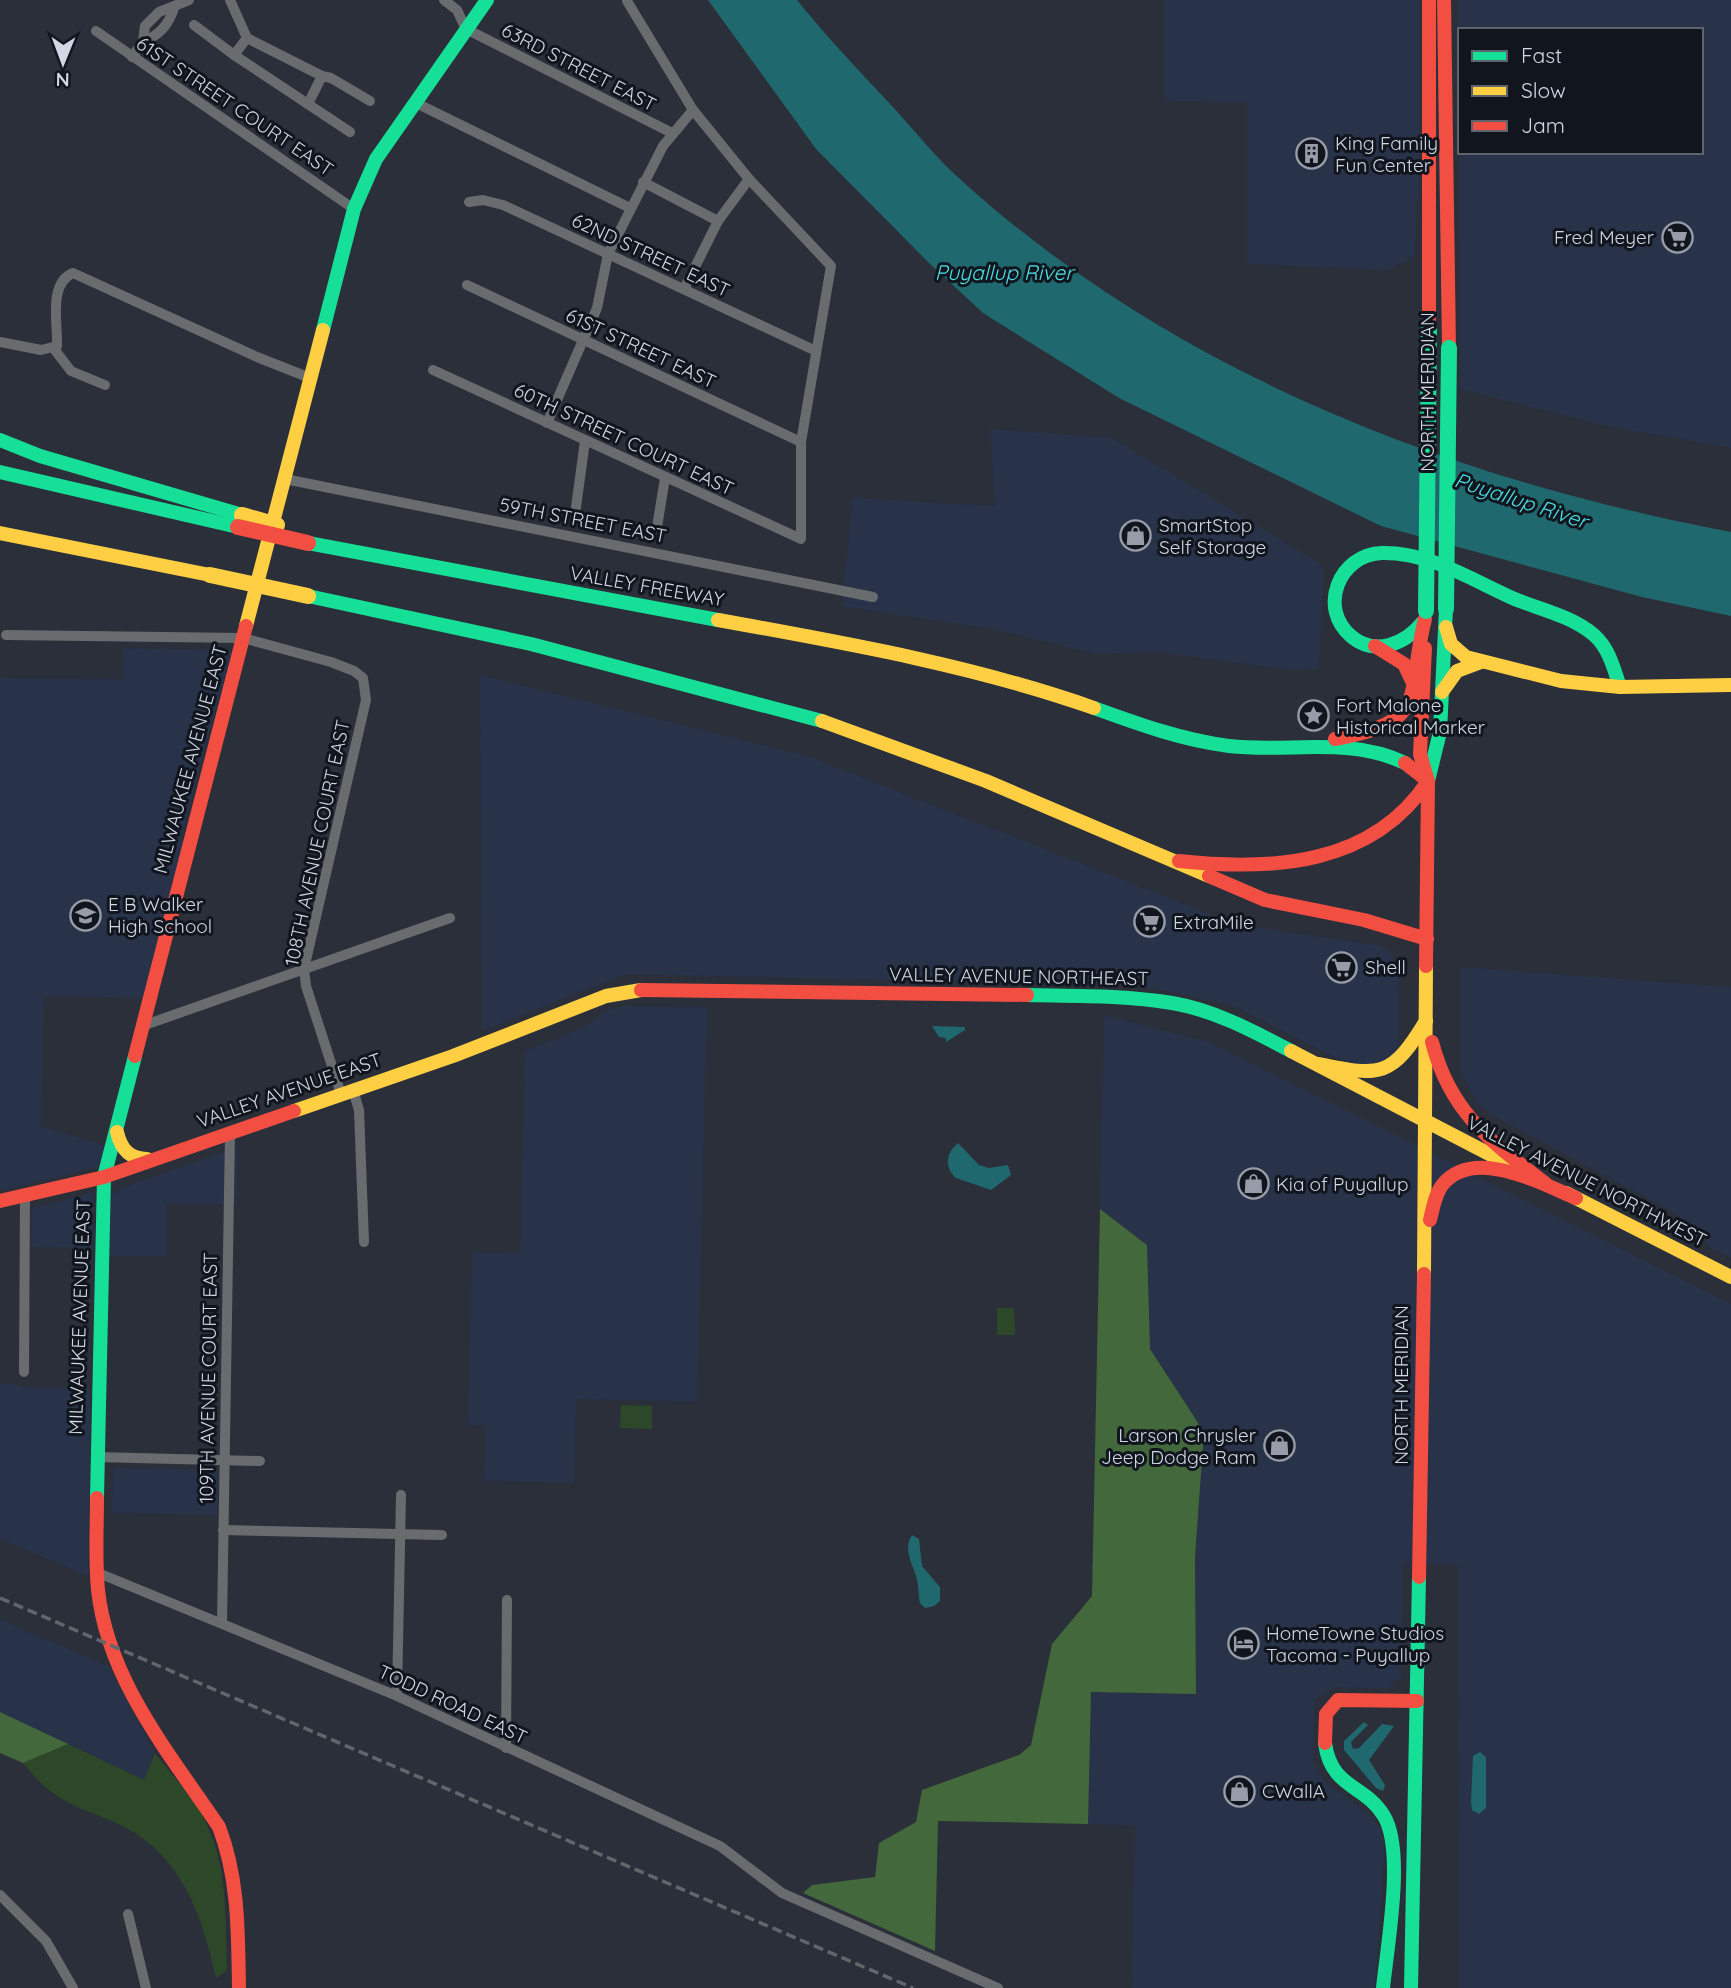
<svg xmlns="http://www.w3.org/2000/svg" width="1731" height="1988" font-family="Quicksand,sans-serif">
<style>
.built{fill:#283249;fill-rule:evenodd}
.green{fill:#2d4829}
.forest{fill:#42683c}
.water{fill:#1f686d}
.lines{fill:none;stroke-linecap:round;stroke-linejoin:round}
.street{stroke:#686c6f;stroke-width:10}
.fast{stroke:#16e098;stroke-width:14}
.slow{stroke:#ffcf43;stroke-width:14}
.jam{stroke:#f24e42;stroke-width:14}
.rail{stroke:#61666b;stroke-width:3.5;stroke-dasharray:10 5;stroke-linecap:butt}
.fast-bridge{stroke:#16e098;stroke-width:16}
.slow-bridge{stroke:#ffcf43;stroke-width:16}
.jam-bridge{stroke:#f24e42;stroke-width:16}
.labels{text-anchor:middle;stroke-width:6;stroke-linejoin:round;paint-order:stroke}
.street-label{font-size:19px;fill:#d1d7e4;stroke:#11151d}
.poi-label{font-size:19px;fill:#d1d7e4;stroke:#11151d;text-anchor:start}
.water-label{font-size:21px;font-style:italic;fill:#4be0e7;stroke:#11151d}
</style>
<rect width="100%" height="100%" fill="#2a2f39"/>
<g class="built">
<polygon points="1165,0 1419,0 1419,168 1415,254 1411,259 1387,270 1247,264 1247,102 1165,101"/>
<path d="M 1458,0 L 1731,0 L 1731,448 L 1606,426 L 1460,389 ZM 1460,30 L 1701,30 L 1701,152 L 1460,152 Z"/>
<polygon points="990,429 1112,438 1324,566 1319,669 1290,670 1157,652 1096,654 992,629 842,606 853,498 995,506"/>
<polygon points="123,648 232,651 180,841 190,841 149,998 44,996 41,1126 106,1146 101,1166 0,1191 0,678 122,679"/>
<polygon points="480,675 808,756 1236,924 1381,946 1392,954 1397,964 1399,1043 1394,1059 1383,1065 1356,1065 1328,1054 1232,1005 1141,986 626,974 482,1031"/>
<polygon points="1461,967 1731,987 1731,1258 1711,1248 1677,1214 1497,1118 1478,1105 1461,1074"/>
<polygon points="625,1006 707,1007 697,1402 576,1399 574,1483 484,1481 486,1426 468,1425 472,1252 520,1253 525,1051 584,1027 607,1010"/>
<polygon points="1104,1015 1213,1043 1731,1304 1731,1988 1459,1988 1458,1565 1403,1563 1401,1677 1388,1689 1335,1687 1315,1700 1313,1762 1324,1781 1366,1812 1380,1828 1385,1844 1375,1988 1132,1988 1135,1826 1088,1824 1091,1692 1196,1694 1195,1557 1204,1432 1150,1349 1147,1245 1100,1209"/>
<polygon points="238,1147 237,1205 166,1204 166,1256 110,1256 110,1197 116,1190"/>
<polygon points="93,1193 93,1248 32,1247 32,1208"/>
<polygon points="0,1383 17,1384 21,1387 91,1389 88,1576 0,1539"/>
<polygon points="113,1468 218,1470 217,1515 112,1513"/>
<polygon points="0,1620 109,1666 155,1753 144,1780 0,1712"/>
</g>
<g class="green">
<polygon points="997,1308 1014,1308 1015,1335 997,1335"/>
<polygon points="621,1405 652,1406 652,1429 620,1428"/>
<path d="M 68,1744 L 144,1780 L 155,1753 C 169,1772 187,1790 199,1810 C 229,1859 225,1914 227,1970 L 216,1978 C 203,1921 186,1866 135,1833 C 108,1816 74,1810 49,1790 C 39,1783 31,1772 23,1763 Z"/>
</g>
<g class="forest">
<polygon points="1100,1209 1147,1245 1150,1349 1204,1432 1195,1557 1196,1694 1091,1692 1088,1824 938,1821 935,1951 803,1893 812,1885 875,1877 879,1843 916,1822 922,1790 1019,1755 1031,1745 1052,1644 1092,1596"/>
<polygon points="0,1712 68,1744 23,1763 0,1753"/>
</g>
<g class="water">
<path d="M 708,0 L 797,0 C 827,37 860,72 893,107 C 915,131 936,158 961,180 C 1174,373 1451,479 1731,532 L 1731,616 L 1642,597 L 1381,526 L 1119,398 L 983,313 L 929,263 L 816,149 Z"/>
<polygon points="932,1026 965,1027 965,1030 946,1042 946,1038 939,1037"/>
<path d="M 958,1143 L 979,1165 L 989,1168 L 1008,1165 L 1011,1175 L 991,1190 L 956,1178 C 944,1167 946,1153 958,1143 Z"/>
<path d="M 912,1535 L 919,1539 L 922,1566 L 940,1587 L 940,1601 L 934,1606 L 925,1608 L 920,1603 C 918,1596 919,1588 917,1580 C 914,1566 902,1549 912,1535 Z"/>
<polygon points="1364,1722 1368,1725 1351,1742 1353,1749 1359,1748 1382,1724 1394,1726 1369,1760 1385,1785 1383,1791 1376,1788 1344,1750 1344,1741"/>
<polygon points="1480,1752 1486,1757 1486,1808 1479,1814 1472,1810 1471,1802 1473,1756"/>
</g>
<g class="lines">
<g class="street">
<polyline points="230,0 247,38 322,76"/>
<polyline points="444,0 457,10 466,29 672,133"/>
<polyline points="194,25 234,55 247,38"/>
<polyline points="96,31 354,209"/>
<path d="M 143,41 C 159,36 169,24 174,8"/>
<polyline points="234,55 350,132"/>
<polyline points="132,57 143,41 145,26 159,12 189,0"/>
<polyline points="414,102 630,208"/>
<polyline points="308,104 322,76 331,78 370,101"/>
<polyline points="643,182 718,221"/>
<polyline points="469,202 483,200 503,205 816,351"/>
<polyline points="467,285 801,442"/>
<polyline points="684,289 718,221 749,179"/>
<path d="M 0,342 L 41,350 L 57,346 C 58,324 48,283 73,273 L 257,357 L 310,378"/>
<polyline points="54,349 71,371 105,385"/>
<polyline points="433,370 801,539 801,442 831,266 749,179 693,110 627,1"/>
<polyline points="547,423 597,308 608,254 663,146 693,110"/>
<polyline points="285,479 873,597"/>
<polyline points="576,507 585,441"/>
<polyline points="657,527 665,478"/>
<polyline points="6,635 243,638 331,662 354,671 363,678 366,700 304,969 306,986 341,1094"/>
<polyline points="142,1026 450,918"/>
<polyline points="353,1090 359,1110 364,1242"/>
<polyline points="24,1372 25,1195"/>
<polyline points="96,1457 260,1461"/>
<polyline points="223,1530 442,1535"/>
<polyline points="96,1572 397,1696 720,1846 782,1893 998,1988"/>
<polyline points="222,1623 230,1133"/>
<polyline points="397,1696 401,1495"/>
<polyline points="506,1748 507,1600"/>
<polyline points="0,1895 46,1941 73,1988"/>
<polyline points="128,1914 146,1988"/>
</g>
<g class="fast">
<polyline points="323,330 354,209 376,159 487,0"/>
<polyline points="0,440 40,456 242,515"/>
<polyline points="0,472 238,527"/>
<polyline points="308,543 718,620"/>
<polyline points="308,596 531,644 822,721"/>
<path d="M 1422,623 C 1405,644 1375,656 1352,637 C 1317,609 1339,554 1382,553 C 1431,552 1473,581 1517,600 C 1543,610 1573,617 1594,635 C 1609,648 1614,669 1620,687"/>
<path d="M 1094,708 C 1138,724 1182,740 1229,746 C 1289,753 1348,736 1405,763"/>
<polyline points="1428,781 1440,732 1446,609"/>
<path d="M 1027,995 C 1075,996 1124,995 1172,1003 C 1214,1010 1253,1031 1291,1051"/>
<polyline points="97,1498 104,1177 135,1056"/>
<path d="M 1325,1743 C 1331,1789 1365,1784 1384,1816 C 1405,1851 1387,1947 1383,1988"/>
<polyline points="1411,1988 1419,1577"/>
</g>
<g class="slow">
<polyline points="0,533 210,575"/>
<path d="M 718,620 C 845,643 972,665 1094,708"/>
<polyline points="246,626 323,330"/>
<polyline points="1446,627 1451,644 1466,657 1561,681 1620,687 1731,685"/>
<polyline points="1442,692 1457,671 1481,662"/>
<polyline points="822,721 986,781 1209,876"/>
<polyline points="1291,1051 1520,1170"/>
<path d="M 1319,1064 C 1381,1077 1392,1077 1426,1021"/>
<polyline points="294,1111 453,1056 606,996 641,990"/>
<path d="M 117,1132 C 121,1149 129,1159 147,1159"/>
<polyline points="1566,1193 1731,1277"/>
<polyline points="1424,1274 1426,966"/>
</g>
<g class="jam">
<polyline points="1429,0 1429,328"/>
<polyline points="1444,0 1449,348"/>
<polyline points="1375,646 1404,664 1413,683"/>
<polyline points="1425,648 1420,754 1428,781 1426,966"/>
<path d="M 1335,739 C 1431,721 1405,699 1425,619"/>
<path d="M 1179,861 C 1271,871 1372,866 1428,781 L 1405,763"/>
<polyline points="1209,876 1265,900 1364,920 1427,939"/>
<polyline points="641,990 1027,995"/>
<path d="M 1432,1042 C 1450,1112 1490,1141 1545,1183"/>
<polyline points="135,1056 246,626"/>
<polyline points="0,1201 104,1177 294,1111"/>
<path d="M 1430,1220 C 1433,1208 1435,1194 1443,1184 C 1475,1147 1540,1183 1576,1198"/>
<path d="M 97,1498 C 97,1528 95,1560 98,1590 C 108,1681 170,1754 219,1827 C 239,1879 238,1933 239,1988"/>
<polyline points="1419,1577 1424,1274"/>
<polyline points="1325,1743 1326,1714 1338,1700 1417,1701"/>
</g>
<polyline class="rail" points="0,1598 913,1988"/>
<g class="fast-bridge">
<polyline points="1446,609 1449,348"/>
<polyline points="1426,611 1429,328"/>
</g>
<g class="slow-bridge">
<polyline points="242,515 277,525"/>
<polyline points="210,575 308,596"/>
</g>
<polyline class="jam-bridge" points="238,527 308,543"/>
</g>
<defs>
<symbol id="building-ring" viewBox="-11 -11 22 22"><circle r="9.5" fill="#11151d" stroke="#979ca8" stroke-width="1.5"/><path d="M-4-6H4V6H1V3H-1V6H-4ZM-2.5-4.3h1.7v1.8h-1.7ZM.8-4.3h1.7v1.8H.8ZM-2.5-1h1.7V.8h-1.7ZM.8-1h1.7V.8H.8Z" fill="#979ca8"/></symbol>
<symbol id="supermarket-ring" viewBox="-11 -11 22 22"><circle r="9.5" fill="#11151d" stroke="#979ca8" stroke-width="1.5"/><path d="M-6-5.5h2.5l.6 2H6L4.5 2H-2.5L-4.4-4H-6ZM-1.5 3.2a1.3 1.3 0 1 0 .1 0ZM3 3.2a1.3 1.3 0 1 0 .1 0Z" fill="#979ca8"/></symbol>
<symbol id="shop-ring" viewBox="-11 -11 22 22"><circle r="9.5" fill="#11151d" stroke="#979ca8" stroke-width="1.5"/><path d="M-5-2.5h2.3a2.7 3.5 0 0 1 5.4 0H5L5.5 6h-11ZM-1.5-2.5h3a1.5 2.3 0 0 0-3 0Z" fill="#979ca8"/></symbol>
<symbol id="sight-ring" viewBox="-11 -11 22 22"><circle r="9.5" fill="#11151d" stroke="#979ca8" stroke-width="1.5"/><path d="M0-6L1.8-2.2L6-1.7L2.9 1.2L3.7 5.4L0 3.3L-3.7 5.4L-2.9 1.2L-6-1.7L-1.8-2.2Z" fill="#979ca8"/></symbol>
<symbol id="school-ring" viewBox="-11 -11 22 22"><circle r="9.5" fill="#11151d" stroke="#979ca8" stroke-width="1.5"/><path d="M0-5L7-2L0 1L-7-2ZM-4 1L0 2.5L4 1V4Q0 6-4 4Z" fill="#979ca8"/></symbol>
<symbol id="hotel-ring" viewBox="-11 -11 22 22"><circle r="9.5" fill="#11151d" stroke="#979ca8" stroke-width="1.5"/><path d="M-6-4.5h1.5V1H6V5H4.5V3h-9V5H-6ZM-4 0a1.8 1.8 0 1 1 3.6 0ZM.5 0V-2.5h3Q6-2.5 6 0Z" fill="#979ca8"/></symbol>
</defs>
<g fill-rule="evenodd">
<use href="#building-ring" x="1294" y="136" width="35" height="35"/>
<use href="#supermarket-ring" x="1660" y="220" width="35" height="35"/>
<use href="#shop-ring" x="1118" y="518" width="35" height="35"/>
<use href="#sight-ring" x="1296" y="698" width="35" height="35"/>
<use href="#school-ring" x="68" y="898" width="35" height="35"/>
<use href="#supermarket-ring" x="1132" y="904" width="35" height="35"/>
<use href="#supermarket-ring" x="1324" y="950" width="35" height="35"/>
<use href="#shop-ring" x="1236" y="1166" width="35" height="35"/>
<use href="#shop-ring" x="1262" y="1428" width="35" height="35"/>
<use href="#hotel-ring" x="1226" y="1626" width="35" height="35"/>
<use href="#shop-ring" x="1222" y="1774" width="35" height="35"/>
</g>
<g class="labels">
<g class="street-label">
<text transform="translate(579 67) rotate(27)" y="7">63RD STREET EAST</text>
<text transform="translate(235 106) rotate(34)" y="7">61ST STREET COURT EAST</text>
<text transform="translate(651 255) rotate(25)" y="7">62ND STREET EAST</text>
<text transform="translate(641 348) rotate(25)" y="7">61ST STREET EAST</text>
<text transform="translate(1427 392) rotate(-90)" y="7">NORTH MERIDIAN</text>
<text transform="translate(624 439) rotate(25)" y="7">60TH STREET COURT EAST</text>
<text transform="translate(583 520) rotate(11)" y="7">59TH STREET EAST</text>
<text transform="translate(647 586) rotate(10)" y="7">VALLEY FREEWAY</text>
<text transform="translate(190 759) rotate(-75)" y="7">MILWAUKEE AVENUE EAST</text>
<text transform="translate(317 843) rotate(-78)" y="7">108TH AVENUE COURT EAST</text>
<text transform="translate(1019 976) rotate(1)" y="7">VALLEY AVENUE NORTHEAST</text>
<text transform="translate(289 1090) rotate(-19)" y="7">VALLEY AVENUE EAST</text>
<text transform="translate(1587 1181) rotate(27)" y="7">VALLEY AVENUE NORTHWEST</text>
<text transform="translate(79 1317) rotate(-88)" y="7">MILWAUKEE AVENUE EAST</text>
<text transform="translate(208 1378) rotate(-89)" y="7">109TH AVENUE COURT EAST</text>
<text transform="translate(1401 1385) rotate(-90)" y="7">NORTH MERIDIAN</text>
<text transform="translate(453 1704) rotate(25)" y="7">TODD ROAD EAST</text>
</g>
<g class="poi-label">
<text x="1335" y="150">King Family<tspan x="1335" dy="22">Fun Center</tspan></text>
<text x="1654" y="244" text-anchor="end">Fred Meyer</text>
<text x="1159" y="532">SmartStop<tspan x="1159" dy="22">Self Storage</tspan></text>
<text x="1336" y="712">Fort Malone<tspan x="1336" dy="22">Historical Marker</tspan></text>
<text x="108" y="911">E B Walker<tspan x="108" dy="22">High School</tspan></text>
<text x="1173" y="929">ExtraMile</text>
<text x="1365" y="974">Shell</text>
<text x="1276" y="1191">Kia of Puyallup</text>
<text x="1256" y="1442" text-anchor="end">Larson Chrysler<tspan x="1256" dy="22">Jeep Dodge Ram</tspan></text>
<text x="1266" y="1640">HomeTowne Studios<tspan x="1266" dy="22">Tacoma - Puyallup</tspan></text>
<text x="1262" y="1798">CWallA</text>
</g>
<g class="water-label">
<text x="1004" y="280">Puyallup River</text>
<text transform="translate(1521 501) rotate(18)" y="7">Puyallup River</text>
</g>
</g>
<rect x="1458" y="28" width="245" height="126" fill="#11151d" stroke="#5e636d" stroke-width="2"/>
<rect x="1472" y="51" width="35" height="10" fill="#16e098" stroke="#5e636d" stroke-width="2"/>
<text x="1521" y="63" font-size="21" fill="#d1d7e4">Fast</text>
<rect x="1472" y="86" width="35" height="10" fill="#ffcf43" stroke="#5e636d" stroke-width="2"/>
<text x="1521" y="98" font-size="21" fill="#d1d7e4">Slow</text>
<rect x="1472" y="121" width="35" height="10" fill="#f24e42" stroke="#5e636d" stroke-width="2"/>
<text x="1521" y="133" font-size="21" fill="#d1d7e4">Jam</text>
<g transform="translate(63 63) rotate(181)" stroke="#11151d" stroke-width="5" paint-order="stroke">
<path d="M0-5L12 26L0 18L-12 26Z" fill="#d1d7e4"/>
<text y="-10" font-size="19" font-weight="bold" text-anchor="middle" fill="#d1d7e4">N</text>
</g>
</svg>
